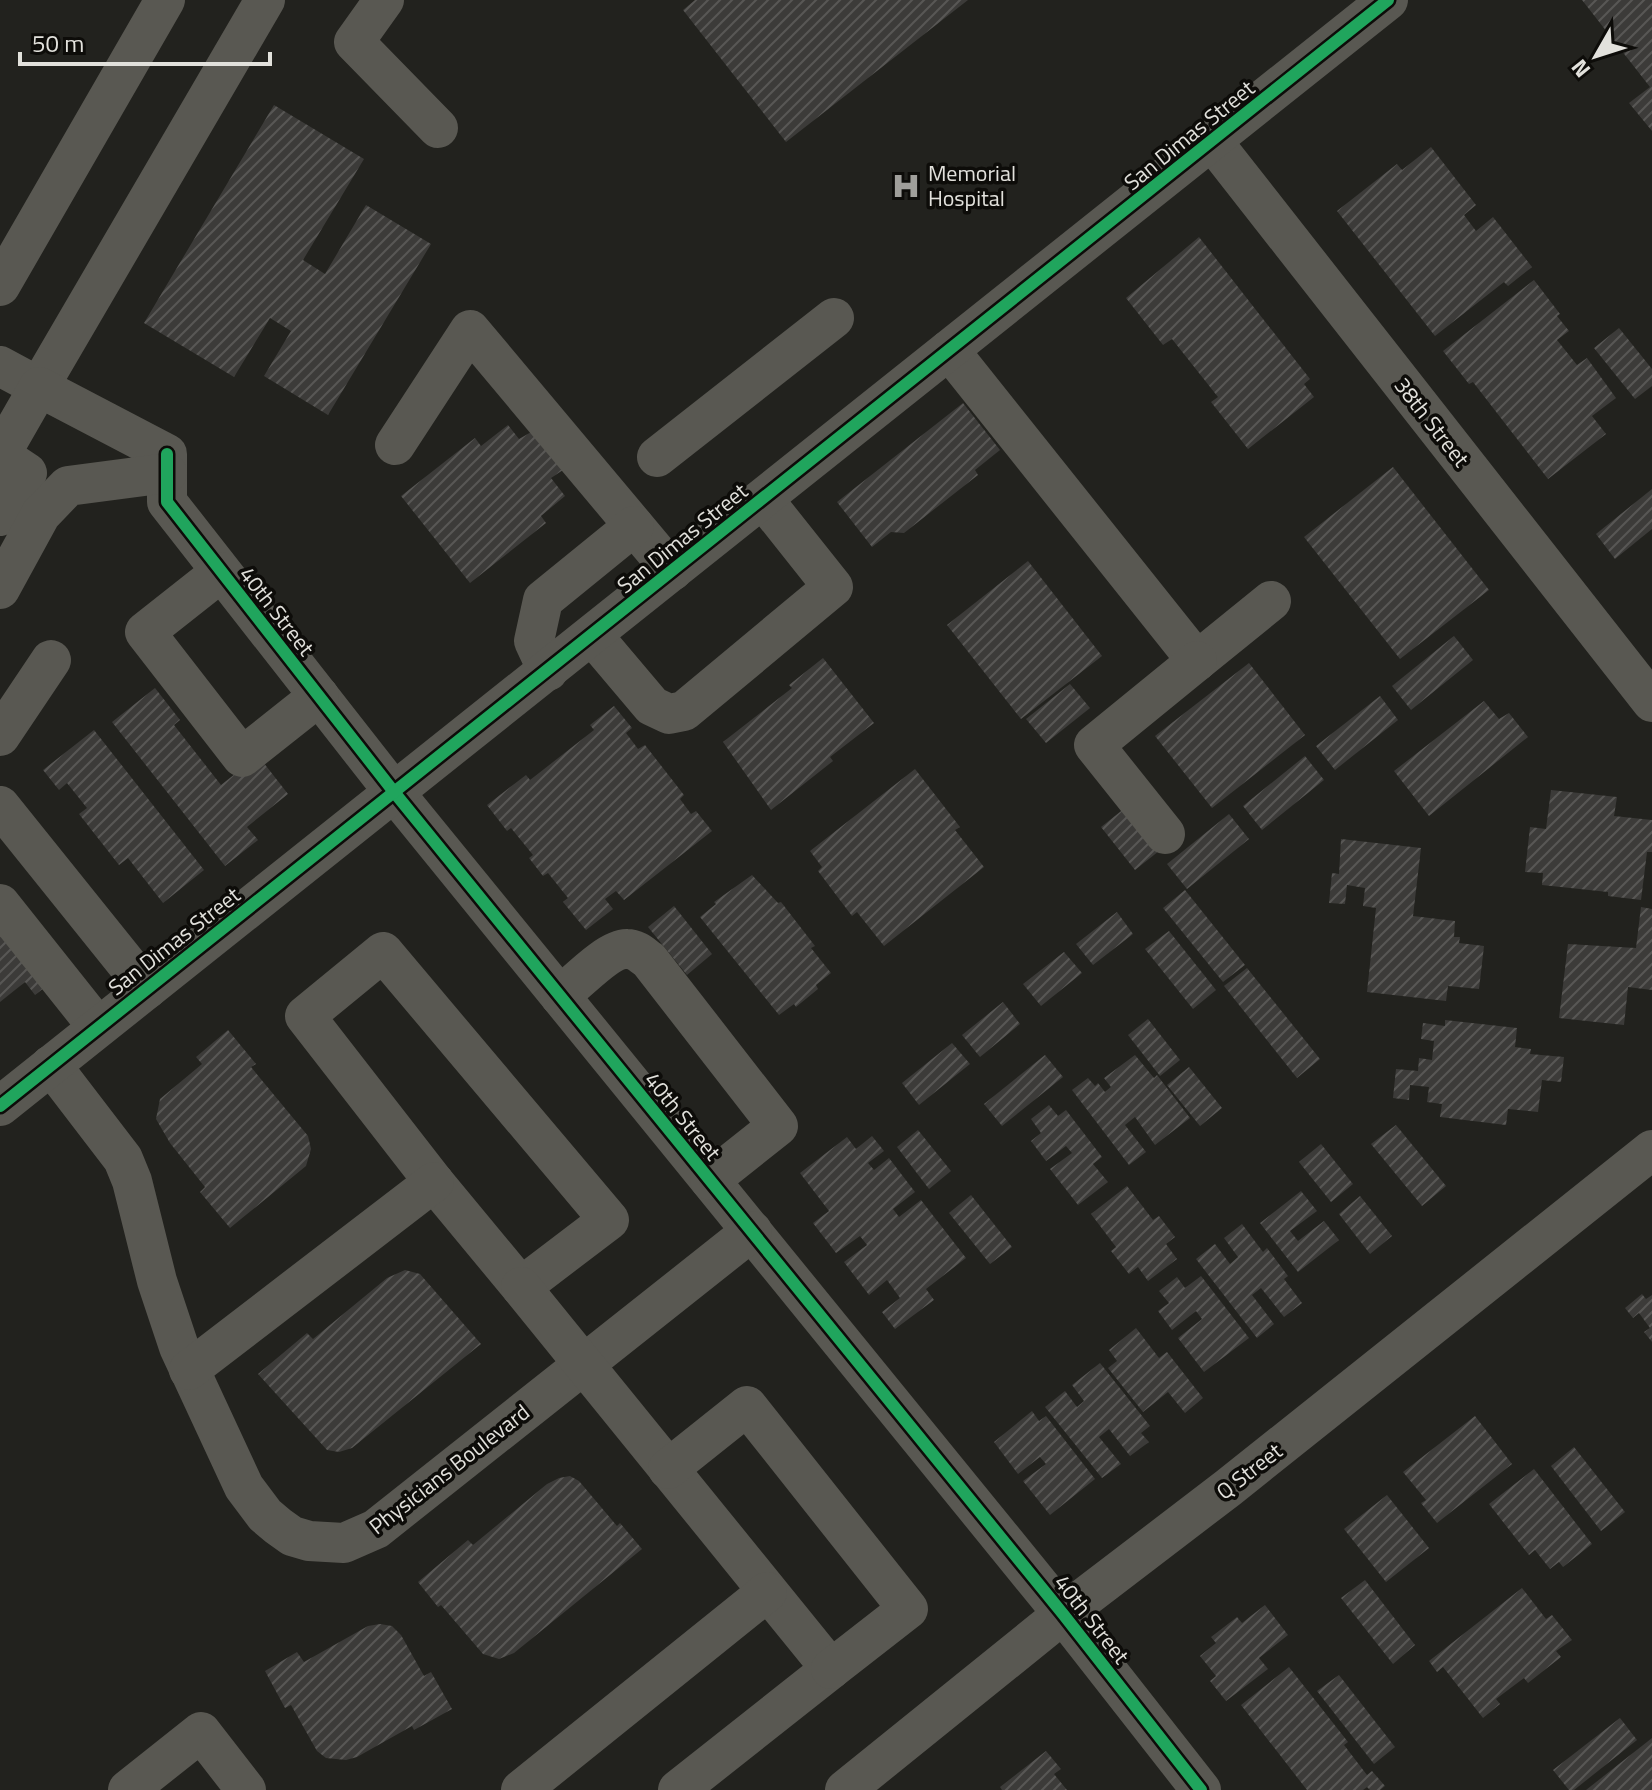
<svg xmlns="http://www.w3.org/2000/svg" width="1652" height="1790" font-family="'Titillium Web',sans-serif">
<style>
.building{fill:url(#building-hatch)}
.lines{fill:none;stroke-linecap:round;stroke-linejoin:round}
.minor{stroke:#595852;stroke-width:40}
.cycleway-casing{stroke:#0d0c09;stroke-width:17}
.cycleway{stroke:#20a55d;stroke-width:12}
.labels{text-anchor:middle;stroke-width:7;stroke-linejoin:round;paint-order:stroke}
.street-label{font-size:22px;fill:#e2e1dc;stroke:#0d0c09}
.poi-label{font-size:22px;fill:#e2e1dc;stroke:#0d0c09;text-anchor:start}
</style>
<defs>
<pattern id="building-hatch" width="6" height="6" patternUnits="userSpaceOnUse" patternTransform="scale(2)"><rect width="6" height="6" fill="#3c3b39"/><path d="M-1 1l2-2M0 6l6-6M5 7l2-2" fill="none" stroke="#585755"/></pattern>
</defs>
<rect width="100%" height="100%" fill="#22221e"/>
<g class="building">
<polygon points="695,0 968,0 786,142 683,10"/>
<polygon points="1582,0 1652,0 1652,131 1629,103 1650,87"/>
<polygon points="274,105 364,159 303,260 325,274 366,205 431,244 328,415 264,376 291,331 270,318 234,377 144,323"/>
<polygon points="1431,147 1476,205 1464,215 1476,231 1493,217 1532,267 1508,286 1504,282 1435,336 1337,211 1397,164 1402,170"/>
<polygon points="1199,237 1310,379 1304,384 1314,397 1248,449 1211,402 1218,397 1172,339 1163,345 1126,298"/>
<polygon points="1534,280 1560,314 1557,316 1569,331 1557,340 1577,365 1587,358 1616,398 1592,416 1606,434 1548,479 1473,382 1469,384 1443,351"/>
<polygon points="1619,328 1652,369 1652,386 1635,399 1594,348"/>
<polygon points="963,403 1000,450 975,470 978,475 904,533 891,532 872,547 837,502"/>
<polygon points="508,425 519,439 533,431 563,470 551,478 565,496 541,516 546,523 470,583 401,496 475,438 481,446"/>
<polygon points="1393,467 1489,590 1400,659 1304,537"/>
<polygon points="1652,489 1652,529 1615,559 1596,534"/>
<polygon points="1028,561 1102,656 1021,719 947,625"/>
<polygon points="1454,636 1473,660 1411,710 1392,686"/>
<polygon points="823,658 874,723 830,757 833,761 771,810 723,742 792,688 789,685"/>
<polygon points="1249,663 1305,735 1212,808 1155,736"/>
<polygon points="1070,684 1090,708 1046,743 1026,719"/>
<polygon points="155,688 180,720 174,725 221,785 254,759 263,762 288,794 247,827 258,840 225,866 112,722"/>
<polygon points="1380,696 1398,720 1335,770 1316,746"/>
<polygon points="1484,701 1499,719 1509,713 1528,737 1429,816 1394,771"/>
<polygon points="614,706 632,728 626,733 638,749 645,745 684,795 680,799 691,814 696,811 712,831 624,900 616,891 605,899 613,909 586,930 563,902 568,898 548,873 543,876 529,858 533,855 511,828 507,831 487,805 526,775 530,780 594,730 590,725"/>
<polygon points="94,730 204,870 163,903 128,858 119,865 79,814 87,808 67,783 59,790 43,770"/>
<polygon points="1305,756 1324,780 1262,830 1243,806"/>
<polygon points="915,769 960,827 955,830 984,867 884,946 857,912 852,916 818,871 822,867 810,851"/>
<polygon points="1551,790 1617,797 1614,816 1652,820 1652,852 1647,852 1641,900 1608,896 1608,892 1542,885 1543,873 1525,872 1530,827 1546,829"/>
<polygon points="1125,808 1159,851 1135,870 1101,827"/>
<polygon points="1229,814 1249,839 1187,889 1167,864"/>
<polygon points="1341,839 1421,848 1413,916 1455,921 1454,937 1460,937 1459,943 1484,946 1479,989 1448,986 1446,1001 1367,992 1376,908 1363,906 1365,888 1347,885 1345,904 1329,903 1332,873 1339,874"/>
<polygon points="752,875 778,903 781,902 815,946 811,948 831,973 816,985 818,989 796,1007 794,1004 779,1015 700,917 716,904 714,902"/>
<polygon points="1185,890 1245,965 1223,982 1163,908"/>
<polygon points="674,906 712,954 687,975 648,927"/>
<polygon points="1641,907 1652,909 1652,990 1628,987 1624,1025 1559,1018 1568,944 1636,948"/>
<polygon points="1117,912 1133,934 1093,965 1076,944"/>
<polygon points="0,923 49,984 35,995 25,982 0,1002"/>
<polygon points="1169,931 1216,990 1193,1009 1145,949"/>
<polygon points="1064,952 1082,973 1041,1006 1023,984"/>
<polygon points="1247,968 1320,1059 1297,1078 1224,986"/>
<polygon points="1003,1002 1020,1024 980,1057 962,1035"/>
<polygon points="1148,1019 1180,1060 1160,1076 1128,1035"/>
<polygon points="1445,1020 1517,1028 1515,1047 1531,1049 1530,1054 1564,1057 1561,1082 1542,1080 1538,1112 1508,1109 1506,1125 1440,1117 1442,1104 1427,1102 1429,1087 1410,1085 1409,1100 1393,1098 1396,1069 1418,1071 1419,1058 1432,1060 1434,1041 1421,1039 1423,1023 1445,1026"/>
<polygon points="228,1030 256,1064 251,1067 308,1136 311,1149 306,1166 230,1228 200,1192 205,1187 170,1143 156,1119 160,1099 202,1064 196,1057"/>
<polygon points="952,1043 970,1064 919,1105 902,1083"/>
<polygon points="1045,1055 1063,1077 1002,1126 984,1104"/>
<polygon points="1135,1055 1154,1078 1157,1075 1190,1118 1155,1145 1135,1117 1125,1125 1146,1152 1129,1165 1072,1090 1088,1078 1095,1086 1098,1083 1105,1092 1111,1087 1104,1078"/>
<polygon points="1189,1067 1222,1108 1200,1126 1167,1085"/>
<polygon points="1049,1105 1058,1116 1066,1110 1102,1157 1093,1164 1108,1182 1078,1205 1050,1169 1072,1153 1066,1146 1046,1161 1031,1141 1041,1133 1031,1119"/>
<polygon points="1396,1125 1446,1186 1422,1206 1371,1144"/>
<polygon points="918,1130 951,1171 929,1189 897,1147"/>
<polygon points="872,1136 884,1151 868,1163 874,1170 889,1158 915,1192 893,1209 899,1217 921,1200 966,1258 926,1289 934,1300 895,1329 882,1312 900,1298 887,1280 869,1295 844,1262 867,1245 860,1236 836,1253 813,1223 829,1211 800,1173 847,1137 856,1149"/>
<polygon points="1321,1144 1353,1184 1331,1202 1299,1162"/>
<polygon points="1127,1186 1153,1220 1159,1216 1175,1237 1166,1244 1177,1259 1148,1281 1138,1267 1129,1274 1111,1251 1116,1247 1091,1214"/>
<polygon points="1301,1191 1317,1211 1290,1231 1298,1241 1324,1221 1339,1240 1298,1272 1260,1223"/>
<polygon points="971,1195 1012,1247 990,1264 949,1213"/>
<polygon points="1360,1196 1392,1236 1370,1254 1339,1214"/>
<polygon points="1242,1224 1263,1252 1267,1248 1288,1276 1284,1279 1302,1303 1284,1317 1261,1288 1252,1295 1274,1324 1257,1338 1196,1259 1215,1244 1230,1264 1238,1257 1224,1238"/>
<polygon points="405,1270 420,1274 481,1344 352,1448 339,1452 327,1450 258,1374 307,1333 313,1339 387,1278"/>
<polygon points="1201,1276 1249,1338 1204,1372 1178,1338 1202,1319 1196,1311 1172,1330 1158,1311 1169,1303 1159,1291 1177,1277 1185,1288"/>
<polygon points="1642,1294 1646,1299 1652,1295 1652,1342 1644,1332 1650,1328 1639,1313 1633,1318 1625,1308"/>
<polygon points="1136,1328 1159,1358 1167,1352 1203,1398 1185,1413 1168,1392 1143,1412 1108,1368 1117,1361 1109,1350"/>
<polygon points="1100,1363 1150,1426 1141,1433 1149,1442 1130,1456 1109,1429 1099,1437 1121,1464 1102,1478 1045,1407 1065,1391 1077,1407 1084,1401 1072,1385"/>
<polygon points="1032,1411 1039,1421 1046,1416 1095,1479 1050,1515 1023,1481 1046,1464 1040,1457 1018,1474 994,1442"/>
<polygon points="1475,1416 1512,1464 1437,1523 1421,1503 1426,1500 1403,1472"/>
<polygon points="1574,1447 1625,1512 1601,1531 1551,1466"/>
<polygon points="1534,1469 1592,1544 1563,1567 1559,1562 1550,1569 1535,1550 1529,1555 1489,1504"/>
<polygon points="570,1476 579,1481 617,1526 620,1523 642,1549 514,1653 499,1659 483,1654 441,1605 438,1607 418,1582 468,1540 473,1545 547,1484 559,1478"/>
<polygon points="1387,1495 1429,1548 1386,1582 1344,1529"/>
<polygon points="1365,1580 1415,1645 1393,1664 1341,1598"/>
<polygon points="1522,1588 1546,1619 1552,1615 1572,1640 1556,1651 1561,1657 1528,1683 1524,1678 1496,1699 1500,1704 1483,1718 1443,1667 1437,1672 1429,1661"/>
<polygon points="1265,1605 1288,1635 1259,1658 1268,1669 1226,1701 1210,1681 1216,1676 1200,1656 1216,1643 1211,1637 1237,1617 1242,1623"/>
<polygon points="380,1624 392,1626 401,1635 424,1676 431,1672 452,1709 414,1730 412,1726 357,1757 346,1760 326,1758 317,1751 291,1705 285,1708 265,1671 297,1652 304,1662 368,1626"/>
<polygon points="1289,1667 1348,1742 1344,1745 1367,1775 1372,1771 1385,1786 1380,1790 1370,1790 1367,1787 1363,1790 1307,1790 1241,1705"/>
<polygon points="1339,1675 1395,1747 1374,1764 1317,1691"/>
<polygon points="1620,1718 1637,1740 1574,1790 1569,1790 1553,1770"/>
<polygon points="1652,1738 1652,1790 1586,1790"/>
<polygon points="1046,1751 1061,1769 1054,1774 1067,1790 1002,1790 1000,1787"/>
</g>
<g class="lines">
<g class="minor">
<polyline points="384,0 354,42 438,128"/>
<polyline points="1212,141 1652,702"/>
<polyline points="0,286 165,0"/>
<polyline points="949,350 1197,661 1271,601"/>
<polyline points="0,366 39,387 265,0"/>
<polyline points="395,445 470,330 672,571"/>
<polyline points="657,457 834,318"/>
<polyline points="0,516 27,473 0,455 39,387 167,454 167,502 394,792 1063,1614 1201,1790"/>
<polyline points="221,572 145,632 242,757 319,696"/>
<polyline points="0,589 41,514 68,486 167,473"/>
<polyline points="592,635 652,706 669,714 684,711 833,587 763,499"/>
<polyline points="548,671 534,641 543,600 634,526"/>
<polyline points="0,736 51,660"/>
<polyline points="0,806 147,989"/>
<polyline points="1165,834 1094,745 1197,661"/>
<polyline points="0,904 97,1026"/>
<polygon points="383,952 609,1220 521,1287 434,1182 305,1016"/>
<path d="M 560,996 C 575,984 609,948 627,949 C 636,949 642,955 649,960 L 778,1126 L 710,1180"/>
<polyline points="51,1065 123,1159 132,1181 157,1281 179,1347 244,1487 265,1515 278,1526 292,1536 309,1541 344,1543 376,1529 752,1231"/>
<polyline points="0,1106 1388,0"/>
<polyline points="521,1287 831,1669 678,1790"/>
<polyline points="189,1370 434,1182"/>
<polyline points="668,1469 747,1406 908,1609 831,1669"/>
<polyline points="128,1790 201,1732 246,1790"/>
<polyline points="521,1790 767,1592"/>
<polyline points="845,1790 1063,1614 1228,1488 1652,1150"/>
</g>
<defs>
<g id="cycleway">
<polyline points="167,454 167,502 394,792 1063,1614 1201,1790"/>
<polyline points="0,1106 1388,0"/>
</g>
</defs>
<use href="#cycleway" class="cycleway-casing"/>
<use href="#cycleway" class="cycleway"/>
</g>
<defs>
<symbol id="hospital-bare" viewBox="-9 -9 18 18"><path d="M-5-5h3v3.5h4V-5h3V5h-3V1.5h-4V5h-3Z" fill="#9f9e9a" stroke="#0d0c09" stroke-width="2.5" paint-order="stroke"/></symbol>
</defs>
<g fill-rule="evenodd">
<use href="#hospital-bare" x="886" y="166" width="40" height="40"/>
</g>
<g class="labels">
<g class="street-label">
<text transform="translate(1189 135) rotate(-39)" y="8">San Dimas Street</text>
<text transform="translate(1432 422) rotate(52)" y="8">38th Street</text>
<text transform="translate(682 538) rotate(-39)" y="8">San Dimas Street</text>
<text transform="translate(277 611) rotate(52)" y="8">40th Street</text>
<text transform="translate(174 941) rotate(-38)" y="8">San Dimas Street</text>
<text transform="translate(683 1116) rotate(51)" y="8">40th Street</text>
<text transform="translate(449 1469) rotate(-38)" y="8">Physicians Boulevard</text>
<text transform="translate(1249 1471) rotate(-38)" y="8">Q Street</text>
<text transform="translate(1092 1619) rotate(52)" y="8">40th Street</text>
</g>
<g class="poi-label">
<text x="928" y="181">Memorial<tspan x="928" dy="25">Hospital</tspan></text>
</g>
</g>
<g transform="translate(1596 56) rotate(231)" stroke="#0d0c09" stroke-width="6" paint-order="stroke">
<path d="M0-6L14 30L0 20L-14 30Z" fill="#e2e1dc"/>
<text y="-12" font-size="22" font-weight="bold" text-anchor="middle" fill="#e2e1dc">N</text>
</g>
<path d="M20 52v12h250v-12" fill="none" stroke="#e2e1dc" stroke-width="4"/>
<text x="32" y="52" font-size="24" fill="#e2e1dc" stroke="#0d0c09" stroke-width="6" paint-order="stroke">50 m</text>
</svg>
